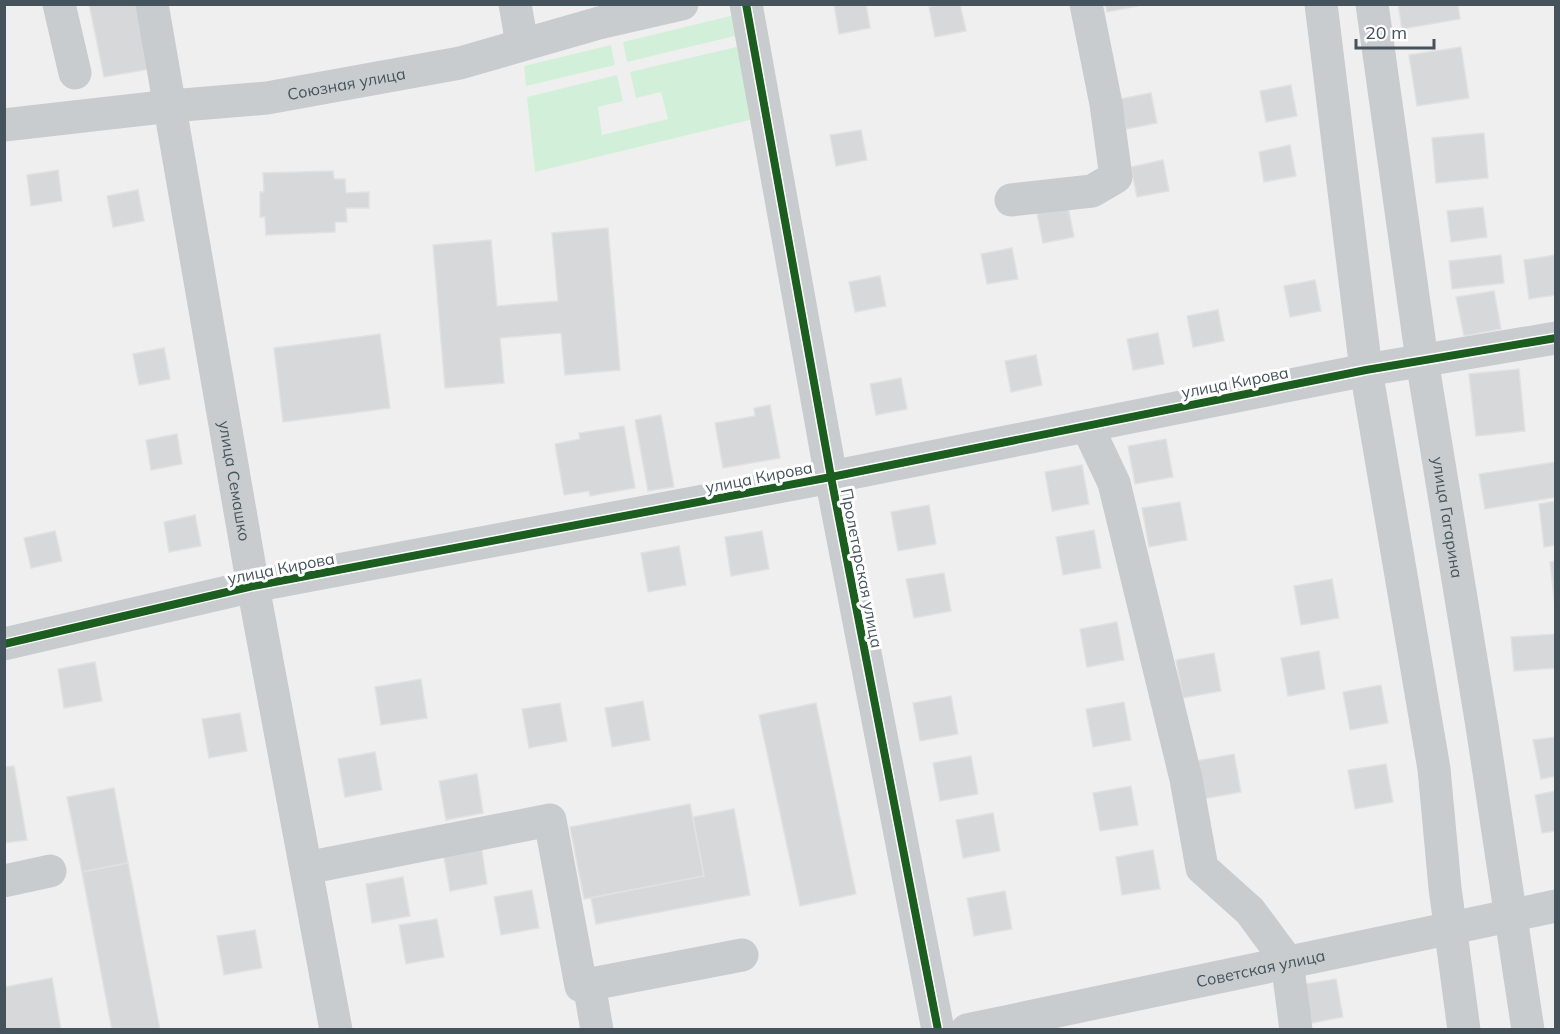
<svg xmlns="http://www.w3.org/2000/svg" width="1560" height="1034" font-family="Mulish,sans-serif">
<style>
.green{fill:#d2f0d9}
.building{fill:#d7d8d9;stroke:#e1e1e2;stroke-width:1.5}
.lines{fill:none;stroke-linecap:round;stroke-linejoin:round}
.minor{stroke:#c8ccce;stroke-width:33}
.cycleway-casing{stroke:#fff;stroke-width:11}
.cycleway{stroke:#1b5e20;stroke-width:8}
.labels{text-anchor:middle;stroke-width:6;stroke-linejoin:round;paint-order:stroke}
.street-label{font-size:16px;fill:#45545c;stroke:#fff}
</style>
<rect width="100%" height="100%" fill="#f0efef"/>
<g class="green">
<polygon points="743,13 747,33 627,62 623,42"/>
<polygon points="749,44 762,117 535,172 527,97 617,75 623,101 598,107 602,135 668,119 661,92 636,98 630,72"/>
<polygon points="611,45 615,65 526,86 524,66"/>
</g>
<g class="building">
<polygon points="89,4 138,4 150,69 104,77"/>
<polygon points="834,4 866,4 870,28 839,34"/>
<polygon points="941,4 960,4 966,31 935,37 929,7"/>
<polygon points="1105,4 1137,4 1138,6 1107,12"/>
<polygon points="1398,4 1458,4 1460,19 1402,29"/>
<polygon points="1461,47 1469,98 1417,106 1409,55"/>
<polygon points="1291,85 1297,116 1266,122 1260,91"/>
<polygon points="1151,93 1157,123 1126,129 1120,99"/>
<polygon points="861,130 867,160 836,166 830,135"/>
<polygon points="1484,133 1488,178 1436,183 1432,138"/>
<polygon points="1290,145 1296,176 1264,182 1259,152"/>
<polygon points="1163,160 1169,191 1137,197 1131,167"/>
<polygon points="58,170 62,201 31,206 27,175"/>
<polygon points="333,171 334,179 345,179 346,193 369,192 369,208 346,208 347,222 335,222 335,232 266,235 265,217 260,217 260,192 264,192 263,173"/>
<polygon points="138,190 144,221 113,227 107,196"/>
<polygon points="1068,207 1074,237 1043,243 1037,213"/>
<polygon points="1483,207 1487,237 1451,242 1447,211"/>
<polygon points="608,228 620,370 565,375 561,333 500,338 504,383 445,388 433,245 491,240 497,306 558,301 552,233"/>
<polygon points="1012,248 1018,279 987,284 981,254"/>
<polygon points="1501,255 1504,283 1452,289 1449,261"/>
<polygon points="1556,255 1556,295 1529,299 1524,260"/>
<polygon points="880,276 886,306 855,312 849,282"/>
<polygon points="1315,280 1321,311 1290,317 1284,286"/>
<polygon points="1494,291 1501,329 1464,336 1456,297"/>
<polygon points="1218,310 1224,341 1193,347 1187,316"/>
<polygon points="1158,333 1164,364 1133,370 1127,339"/>
<polygon points="380,334 390,408 283,422 274,348"/>
<polygon points="164,348 170,379 139,385 133,354"/>
<polygon points="1036,355 1042,385 1011,392 1005,361"/>
<polygon points="1519,369 1525,431 1476,436 1469,374"/>
<polygon points="901,378 907,409 876,415 870,384"/>
<polygon points="770,405 780,458 723,468 715,423 755,416 754,408"/>
<polygon points="661,415 674,487 648,491 635,420"/>
<polygon points="624,426 635,488 590,496 589,491 564,495 555,444 580,439 579,433"/>
<polygon points="177,434 182,464 151,470 146,440"/>
<polygon points="1166,439 1173,477 1135,484 1128,446"/>
<polygon points="1556,462 1556,497 1485,509 1479,474"/>
<polygon points="1082,465 1089,504 1052,511 1045,472"/>
<polygon points="1556,501 1556,545 1544,547 1539,504"/>
<polygon points="1180,502 1187,540 1149,547 1142,508"/>
<polygon points="929,505 936,544 898,551 891,512"/>
<polygon points="195,515 201,546 169,552 164,522"/>
<polygon points="1094,530 1101,568 1063,575 1056,537"/>
<polygon points="55,531 62,561 31,568 24,538"/>
<polygon points="762,531 769,569 731,576 725,537"/>
<polygon points="679,546 686,585 648,592 641,553"/>
<polygon points="1556,561 1556,606 1555,606 1550,562"/>
<polygon points="944,573 951,611 914,618 906,579"/>
<polygon points="1332,579 1339,618 1301,625 1294,586"/>
<polygon points="1117,622 1124,660 1087,667 1080,629"/>
<polygon points="1556,634 1556,668 1514,671 1511,637"/>
<polygon points="1319,651 1325,689 1288,696 1281,658"/>
<polygon points="1214,653 1221,691 1183,698 1176,660"/>
<polygon points="95,662 102,701 64,708 58,669"/>
<polygon points="421,679 427,718 381,725 375,687"/>
<polygon points="1381,685 1388,723 1350,730 1343,692"/>
<polygon points="951,696 958,734 920,741 913,703"/>
<polygon points="643,701 650,740 612,747 605,708"/>
<polygon points="1124,702 1131,740 1093,747 1086,709"/>
<polygon points="560,703 567,741 529,748 522,709"/>
<polygon points="816,703 856,894 800,906 759,715"/>
<polygon points="240,713 247,751 209,758 202,719"/>
<polygon points="1556,737 1556,776 1541,779 1533,740"/>
<polygon points="375,752 382,790 345,797 338,759"/>
<polygon points="1234,754 1241,792 1203,799 1196,761"/>
<polygon points="971,756 978,794 940,801 933,763"/>
<polygon points="1386,764 1393,802 1355,809 1348,770"/>
<polygon points="14,766 27,840 4,843 4,767"/>
<polygon points="477,774 483,813 446,820 439,781"/>
<polygon points="1131,786 1138,825 1100,831 1093,793"/>
<polygon points="114,788 128,863 82,872 67,797"/>
<polygon points="1556,791 1556,831 1542,833 1535,795"/>
<polygon points="690,804 704,876 584,899 570,827"/>
<polygon points="734,809 750,895 596,924 591,898 704,876 693,817"/>
<polygon points="993,813 1000,851 963,858 956,820"/>
<polygon points="481,845 487,884 450,891 443,852"/>
<polygon points="1153,850 1160,889 1122,895 1116,857"/>
<polygon points="128,863 160,1030 112,1030 82,872"/>
<polygon points="403,877 410,916 372,923 366,884"/>
<polygon points="532,890 539,928 501,935 494,897"/>
<polygon points="1005,891 1012,929 974,936 967,898"/>
<polygon points="437,919 444,957 406,964 399,925"/>
<polygon points="255,930 262,968 224,975 217,936"/>
<polygon points="52,978 61,1030 4,1030 4,987"/>
<polygon points="1336,979 1343,1017 1306,1024 1299,985"/>
</g>
<g class="lines">
<g class="minor">
<polyline points="59,4 75,73"/>
<path id="s1" d="M 152,4 L 253,586 L 336,1030"/>
<polyline points="515,4 522,44"/>
<polyline points="746,4 831,477 938,1030"/>
<polyline points="1321,4 1366,370 1434,769 1445,888 1464,1030"/>
<path id="s2" d="M 1372,4 L 1422,360 L 1482,726 L 1528,1030"/>
<path id="s3" d="M 4,125 L 171,106 L 267,98 L 460,63 L 599,23 L 682,4"/>
<polyline points="1011,200 1092,191 1116,177 1106,104 1086,4"/>
<polyline points="1087,426 1114,483 1186,779 1202,868 1250,911 1287,961 1296,1030"/>
<polyline points="4,644 253,586 831,477 1366,370 1556,338"/>
<polyline points="306,868 550,820 581,986 742,955"/>
<polyline points="4,881 50,871"/>
<polyline points="589,984 597,1030"/>
<path id="s4" d="M 967,1030 L 1556,906"/>
</g>
<defs>
<g id="cycleway">
<polyline points="746,4 831,477 938,1030"/>
<polyline points="4,644 253,586 831,477 1366,370 1556,338"/>
</g>
</defs>
<use href="#cycleway" class="cycleway-casing"/>
<use href="#cycleway" class="cycleway"/>
</g>
<g class="labels">
<g class="street-label">
<text dy="6" stroke="none"><textPath href="#s3" startOffset="345">Союзная улица</textPath></text>
<text transform="translate(1235 382) rotate(-11)" y="6">улица Кирова</text>
<text transform="translate(759 477) rotate(-11)" y="6">улица Кирова</text>
<text dy="6" stroke="none"><textPath href="#s1" startOffset="484">улица Семашко</textPath></text>
<text dy="6" stroke="none"><textPath href="#s2" startOffset="519">улица Гагарина</textPath></text>
<text transform="translate(281 568) rotate(-11)" y="6">улица Кирова</text>
<text transform="translate(862 568) rotate(79)" y="6">Пролетарская улица</text>
<text dy="6" stroke="none"><textPath href="#s4" startOffset="300">Советская улица</textPath></text>
</g>
</g>
<rect width="1560" height="1034" fill="none" stroke="#45545c" stroke-width="12"/>
<path d="M1356 39v9h78v-9" fill="none" stroke="#45545c" stroke-width="3"/>
<text x="1365" y="39" font-size="18" fill="#45545c" stroke="#ffffff" stroke-width="4.5" paint-order="stroke">20 m</text>
</svg>
